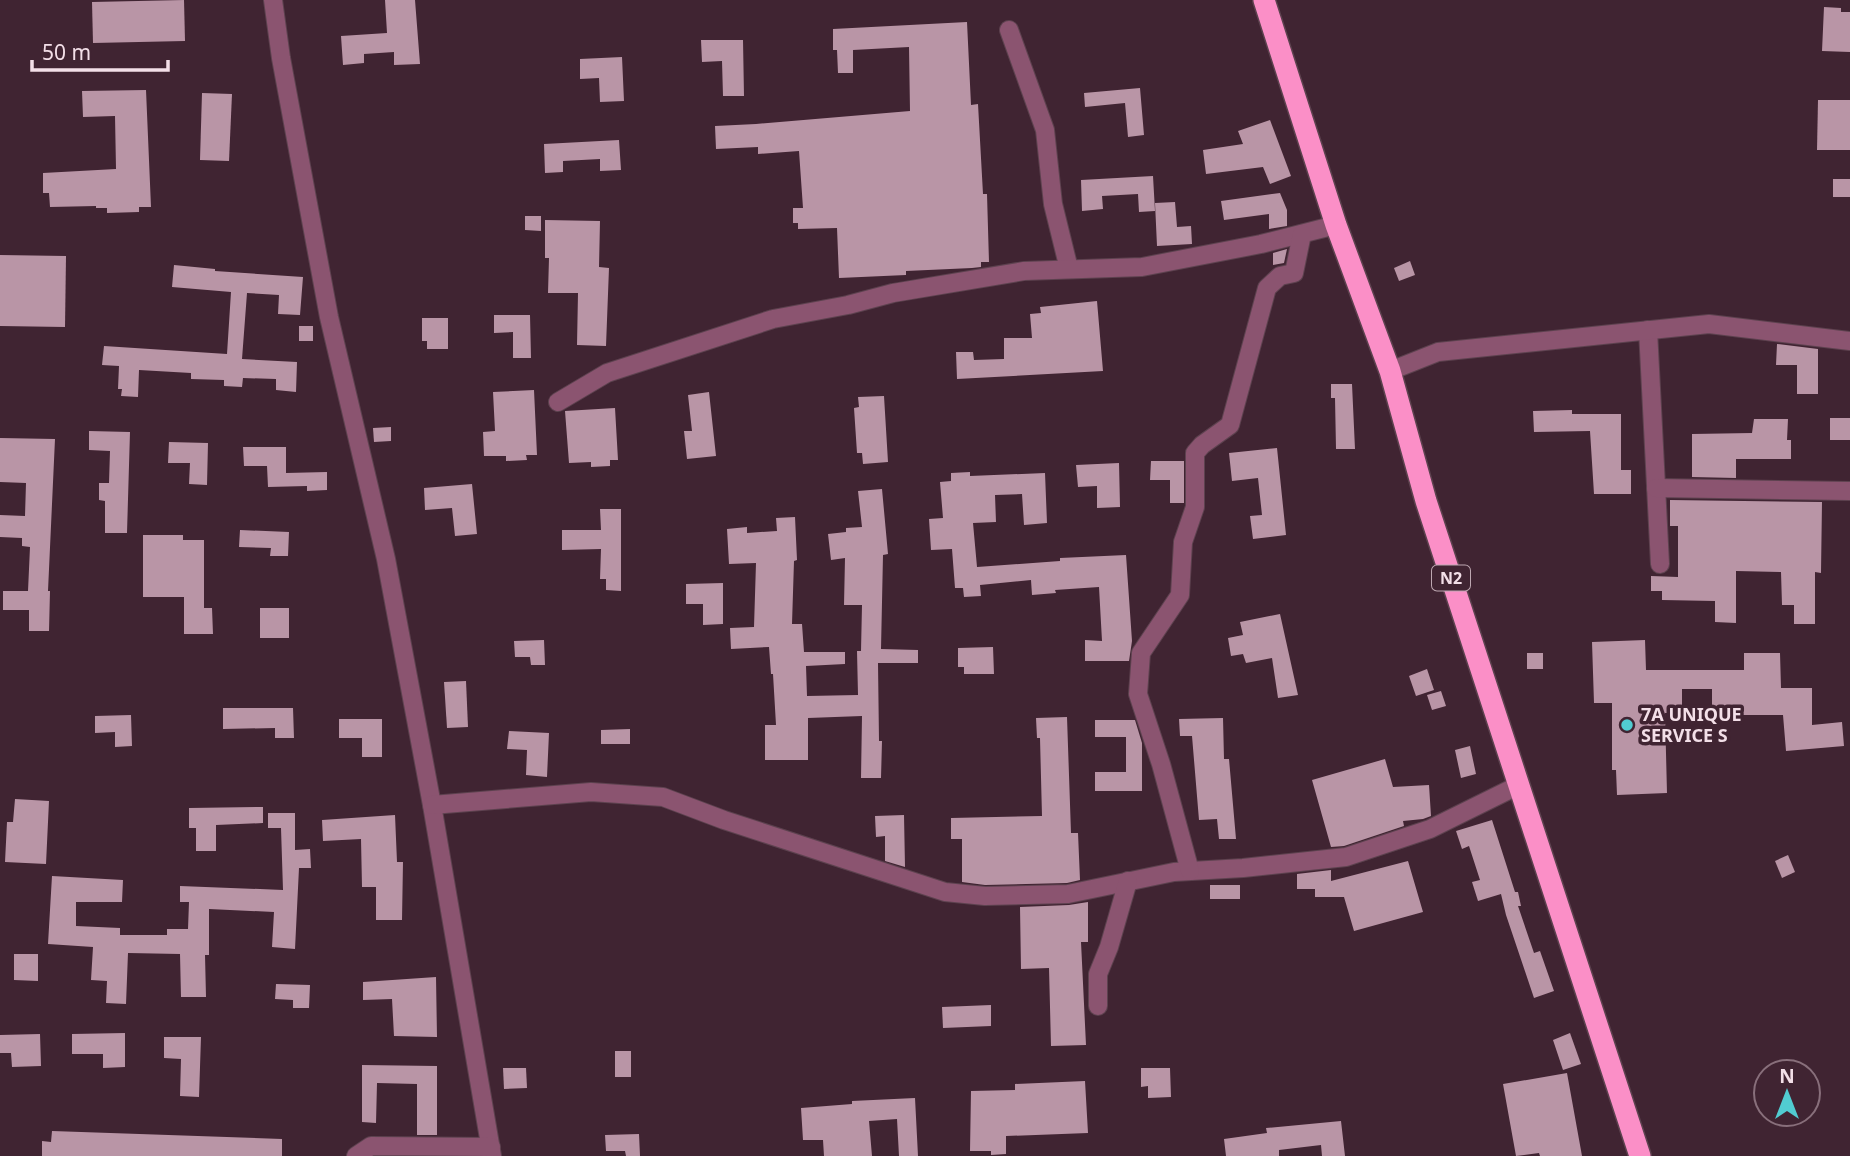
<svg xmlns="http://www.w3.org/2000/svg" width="1850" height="1156" font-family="'Noto Sans',sans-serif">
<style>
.building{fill:#b995a6}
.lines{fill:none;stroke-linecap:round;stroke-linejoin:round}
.street-casing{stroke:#5d424f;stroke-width:20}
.highway-casing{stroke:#5d424f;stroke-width:24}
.street{stroke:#8b5470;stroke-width:18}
.highway{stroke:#fb8fc7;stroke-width:21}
.poi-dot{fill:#51ccd1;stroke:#402432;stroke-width:2.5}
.labels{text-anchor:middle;stroke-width:7;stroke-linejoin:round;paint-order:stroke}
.shield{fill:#402432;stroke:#bda7b1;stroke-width:2}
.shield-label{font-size:16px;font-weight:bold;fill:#f3dfe8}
.poi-label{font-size:18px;font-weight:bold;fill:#f3dfe8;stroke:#402432;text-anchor:start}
</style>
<rect width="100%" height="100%" fill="#402432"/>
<g class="building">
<polygon points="184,0 185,41 93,43 92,2"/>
<polygon points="385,0 415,0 420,64 394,65 394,52 364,54 364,63 343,65 341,36 387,33"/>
<polygon points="1824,7 1841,8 1841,12 1850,12 1850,52 1822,51"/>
<polygon points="967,22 971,105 978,104 983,194 987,194 989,262 981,262 981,267 972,268 906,271 906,275 839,278 837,228 798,229 798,223 793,223 793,208 803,208 799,151 758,154 758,147 716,149 715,126 756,124 910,111 909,47 853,50 853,73 838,73 837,50 833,50 833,29"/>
<polygon points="701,40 743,40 744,96 723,96 722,61 702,62"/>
<polygon points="622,57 624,101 600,102 599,78 580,79 580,59"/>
<polygon points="1140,88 1144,135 1128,137 1125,103 1085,107 1084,93"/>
<polygon points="146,90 151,207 139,207 139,212 107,213 107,208 96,208 96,206 50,207 49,193 43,193 43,173 116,169 115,116 83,117 82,91"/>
<polygon points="202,93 232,94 229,161 200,160"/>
<polygon points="1818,100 1850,100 1850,150 1817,150"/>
<polygon points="1270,120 1291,176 1270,184 1263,167 1206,174 1203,150 1243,144 1238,131"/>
<polygon points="619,140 621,170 600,171 600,159 563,161 563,172 545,173 544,144"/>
<polygon points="1153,176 1155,211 1139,212 1138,194 1102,196 1103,209 1082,211 1081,180"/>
<rect x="1833" y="179" width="17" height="18"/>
<polygon points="1280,193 1287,210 1287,226 1269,229 1269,214 1224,220 1221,201"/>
<polygon points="1175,202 1177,227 1191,226 1192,244 1157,246 1155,203"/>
<polygon points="525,216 541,216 541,231 525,230"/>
<polygon points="545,220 600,221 599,267 609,268 606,346 577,345 578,293 548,293 549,258 545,258"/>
<polygon points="1287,249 1284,263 1273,265 1273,253"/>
<polygon points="0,255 66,256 65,327 0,326"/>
<polygon points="1410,261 1415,275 1399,281 1394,268"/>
<polygon points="174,265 215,269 215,271 303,277 300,315 278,314 279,295 247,293 242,359 297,362 296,392 276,390 276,379 243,378 242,387 224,386 224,380 191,379 191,373 139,370 138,397 121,396 122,389 118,389 119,366 102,365 104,346 227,354 231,292 172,287"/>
<polygon points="1097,301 1103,371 957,379 956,352 973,352 974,360 1004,359 1004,338 1032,338 1030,314 1041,313 1040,307"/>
<polygon points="494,315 530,315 531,358 513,358 513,332 494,333"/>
<polygon points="422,318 448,318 448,349 427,349 427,341 422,341"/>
<rect x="299" y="326" width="14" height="15"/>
<polygon points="1777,344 1818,349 1818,394 1797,394 1797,365 1776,365"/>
<polygon points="1331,384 1352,384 1355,449 1336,449 1335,398 1331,398"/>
<polygon points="534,390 537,455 526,455 527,460 506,461 506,456 484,456 483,432 495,431 493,392"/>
<polygon points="709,392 716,456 687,459 684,431 692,431 688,395"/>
<polygon points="884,396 888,462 863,464 862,453 857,453 854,408 859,407 858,397"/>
<polygon points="615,408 618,460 610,460 610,466 591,467 591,462 569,463 565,411"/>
<polygon points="1572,410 1572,414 1621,414 1621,470 1631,470 1631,494 1594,494 1590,431 1534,432 1533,411"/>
<rect x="1830" y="418" width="20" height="22"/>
<polygon points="1754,419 1788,419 1787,440 1791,440 1791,459 1736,459 1736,478 1692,477 1692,434 1752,433"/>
<polygon points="391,427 391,441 374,442 373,428"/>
<polygon points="89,431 130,432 127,533 105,533 105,501 99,500 99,483 109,483 110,451 89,450"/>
<polygon points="0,438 55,439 48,591 50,591 49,631 29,631 29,610 3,610 3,591 28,591 30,547 22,546 22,538 0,537 0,515 25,516 26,483 0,482"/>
<polygon points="169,442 208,443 207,485 189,484 190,463 168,463"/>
<polygon points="243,447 286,447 286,473 327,472 327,490 307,491 307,486 268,487 267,466 244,466"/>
<polygon points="1277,448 1286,535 1253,539 1250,516 1262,515 1258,478 1232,481 1229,453"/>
<polygon points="1151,461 1184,461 1184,503 1170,503 1170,480 1150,480"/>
<polygon points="1119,463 1120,507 1097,508 1097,486 1078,487 1076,465"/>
<polygon points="970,472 970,476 1045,473 1047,523 1024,525 1022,494 995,495 996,522 973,523 977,567 1060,561 1060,558 1126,555 1132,641 1129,661 1085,661 1085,640 1102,641 1099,587 1055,590 1056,593 1032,595 1031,580 980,585 981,596 964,597 963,588 955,588 952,549 931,550 929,519 943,518 940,482 951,481 951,473"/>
<polygon points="472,484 477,534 455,536 452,508 425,510 424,488"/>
<polygon points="882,489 888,554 883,555 881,649 918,650 918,663 878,663 879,741 882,741 881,778 861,778 862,716 808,718 808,760 765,760 765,725 776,725 773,674 771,674 769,647 731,649 730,628 754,627 756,563 729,564 727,529 747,527 747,533 777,531 776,518 795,517 797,560 794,561 792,624 802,624 804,652 845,652 845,664 806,666 807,696 858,695 857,651 861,651 862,605 844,605 845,558 831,560 828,534 846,532 846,528 862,527 858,491"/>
<polygon points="1670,500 1822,502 1821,573 1815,572 1815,624 1794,624 1794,605 1782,605 1781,572 1736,571 1736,623 1715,622 1715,601 1662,600 1662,591 1651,591 1651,576 1678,577 1678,526 1670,526"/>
<polygon points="600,509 621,509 621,591 606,590 606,579 600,579 601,549 562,550 562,530 601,530"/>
<polygon points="240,530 289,532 288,556 270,556 271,548 239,547"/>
<polygon points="143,535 183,535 183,540 204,540 204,608 212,608 213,634 184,634 184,597 143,597"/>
<polygon points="723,583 723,624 703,625 703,604 686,604 686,584"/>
<rect x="260" y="608" width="29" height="30"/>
<polygon points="1280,614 1298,695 1278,698 1272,658 1246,663 1243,654 1231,656 1228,638 1243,635 1240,622"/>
<polygon points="544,640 545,665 531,665 530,657 515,657 514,641"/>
<polygon points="1645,640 1646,670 1744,670 1744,653 1780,653 1781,688 1812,688 1812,725 1842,722 1844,746 1786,751 1783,715 1712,715 1712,689 1682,689 1682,713 1665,713 1667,793 1617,795 1616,770 1612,770 1612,703 1594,703 1592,642"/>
<polygon points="993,647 994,674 964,674 964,667 958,667 958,648"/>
<rect x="1527" y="653" width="16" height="16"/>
<polygon points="1427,669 1434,690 1416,696 1409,676"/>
<polygon points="466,681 468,727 447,728 444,682"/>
<polygon points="1441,691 1446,706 1432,710 1427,695"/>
<polygon points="223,708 293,708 294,738 275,738 275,728 223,729"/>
<polygon points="131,715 132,746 115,747 115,732 95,733 95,716"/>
<polygon points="1067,717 1071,833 1078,833 1080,880 1067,883 985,885 962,882 962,839 951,839 951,818 1042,816 1040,738 1037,738 1036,718"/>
<polygon points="1223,718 1224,759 1229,759 1236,839 1219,839 1217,819 1199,820 1192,736 1180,736 1179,719"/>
<polygon points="339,719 382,719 382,757 362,757 362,738 339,738"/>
<polygon points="1095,720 1135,720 1142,743 1142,791 1095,791 1095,772 1126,772 1126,737 1095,737"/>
<polygon points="630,729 630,744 601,744 601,730"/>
<polygon points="509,731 549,733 547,777 526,775 527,750 507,749"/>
<polygon points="1470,746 1476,774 1461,778 1455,750"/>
<polygon points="1385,759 1393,787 1429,785 1431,816 1423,819 1403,821 1404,826 1344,846 1331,847 1312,780"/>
<polygon points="15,799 49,801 46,864 5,862 7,822 13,822"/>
<polygon points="263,807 263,823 216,825 216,851 196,851 196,828 189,828 189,808"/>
<polygon points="268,813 295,813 295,850 310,849 311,868 299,868 295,949 272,947 274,912 209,909 209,955 205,955 206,997 181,997 180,954 128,953 126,1004 106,1003 107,981 91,980 93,947 48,944 52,876 123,880 122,902 76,902 76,926 120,928 120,935 167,935 167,929 188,929 189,902 180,902 180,886 283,890 281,828 268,828"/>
<polygon points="395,815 397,862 403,862 402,920 376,920 376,887 362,887 361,839 323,841 322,820"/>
<polygon points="904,815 905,867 885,861 885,836 876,837 875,816"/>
<polygon points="1492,820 1515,892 1518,892 1521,906 1518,906 1534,953 1540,951 1554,991 1534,998 1506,915 1501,894 1478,901 1472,882 1480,880 1469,846 1462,849 1456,831"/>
<polygon points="1788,855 1795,872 1782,878 1775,861"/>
<polygon points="1408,861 1423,912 1354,931 1344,897 1315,897 1315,889 1297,889 1297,874 1331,870 1331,881"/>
<rect x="1210" y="885" width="30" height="14"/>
<polygon points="1088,902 1088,942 1081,942 1086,1045 1051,1046 1049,968 1021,969 1020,907 1069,905"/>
<polygon points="14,954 38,954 38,981 14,980"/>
<polygon points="436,977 437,1037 394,1036 392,999 363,1000 363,982"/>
<polygon points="276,984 310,985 309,1008 293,1008 293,1000 275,999"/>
<polygon points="991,1005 991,1026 943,1028 942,1007"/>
<polygon points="125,1033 125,1067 103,1068 103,1054 72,1054 72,1034"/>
<polygon points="1570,1033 1581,1064 1563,1070 1553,1040"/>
<polygon points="40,1034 41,1066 12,1067 11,1053 0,1053 0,1035"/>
<polygon points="164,1037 201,1037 199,1097 180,1096 181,1059 164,1058"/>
<rect x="615" y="1051" width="16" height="26"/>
<polygon points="362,1065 437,1066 437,1135 417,1135 417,1084 377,1083 376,1123 362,1122"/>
<polygon points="503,1068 526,1068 527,1088 504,1089"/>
<polygon points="1141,1068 1170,1068 1171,1097 1148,1098 1148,1086 1141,1087"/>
<polygon points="1567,1073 1582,1156 1540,1156 1539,1153 1516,1156 1503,1084"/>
<polygon points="1085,1081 1088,1133 1006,1136 1006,1154 991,1155 991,1151 970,1151 971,1091 1015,1090 1015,1084"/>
<polygon points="915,1098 918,1156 899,1156 897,1119 869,1121 872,1156 824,1156 823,1140 803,1140 801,1108 852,1104 852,1101"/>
<polygon points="1341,1121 1345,1156 1322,1156 1321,1145 1279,1150 1279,1156 1226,1156 1224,1139 1267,1133 1266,1128"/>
<polygon points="52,1131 282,1139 282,1156 42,1156 42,1141 51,1142"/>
<polygon points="639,1134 640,1156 626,1156 625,1151 606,1151 605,1135"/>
</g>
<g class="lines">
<defs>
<g id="street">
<polyline points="273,0 281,58 329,317 386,559 432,805 492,1156"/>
<polyline points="1009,30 1045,130 1053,204 1069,269"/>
<polyline points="1648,330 1660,564"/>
<polyline points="1390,371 1438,352 1709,324 1850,341"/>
<polyline points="558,402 607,373 773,319 848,305 893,293 1024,271 1142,267 1261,244 1336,225"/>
<polyline points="1656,488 1850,491"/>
<polyline points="432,805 591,792 663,797 724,820 945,892 985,896 1068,894 1174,872 1243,868 1346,857 1430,829 1519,785"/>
<polyline points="1190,871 1161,764 1138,694 1141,653 1180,595 1183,542 1195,507 1195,453 1202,445 1230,425 1267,288 1280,276 1294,273 1302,234"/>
<polyline points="1098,1006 1098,974 1109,947 1128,881"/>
<polyline points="356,1156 371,1146 491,1147"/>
</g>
<polyline id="highway" points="1264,0 1336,225 1390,371 1426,501 1640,1156"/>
</defs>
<use href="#street" class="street-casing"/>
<use href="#highway" class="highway-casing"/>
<use href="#street" class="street"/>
<use href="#highway" class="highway"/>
</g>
<circle class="poi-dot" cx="1627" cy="725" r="7"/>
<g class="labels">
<rect class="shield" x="1432" y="565.5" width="38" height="25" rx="5"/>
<g class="shield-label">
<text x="1451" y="584">N2</text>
</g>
<g class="poi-label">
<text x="1641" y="721">7A UNIQUE<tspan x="1641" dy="21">SERVICE S</tspan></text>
</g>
</g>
<g transform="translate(1787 1093)"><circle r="33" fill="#402432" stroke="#886f7b" stroke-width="2"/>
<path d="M0-5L12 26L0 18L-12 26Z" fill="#51ccd1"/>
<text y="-10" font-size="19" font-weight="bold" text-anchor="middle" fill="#f3dfe8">N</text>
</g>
<path d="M32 60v10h136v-10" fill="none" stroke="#f3dfe8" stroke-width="3.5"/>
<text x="42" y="60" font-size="21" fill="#f3dfe8" stroke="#402432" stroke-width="5" paint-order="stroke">50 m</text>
</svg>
